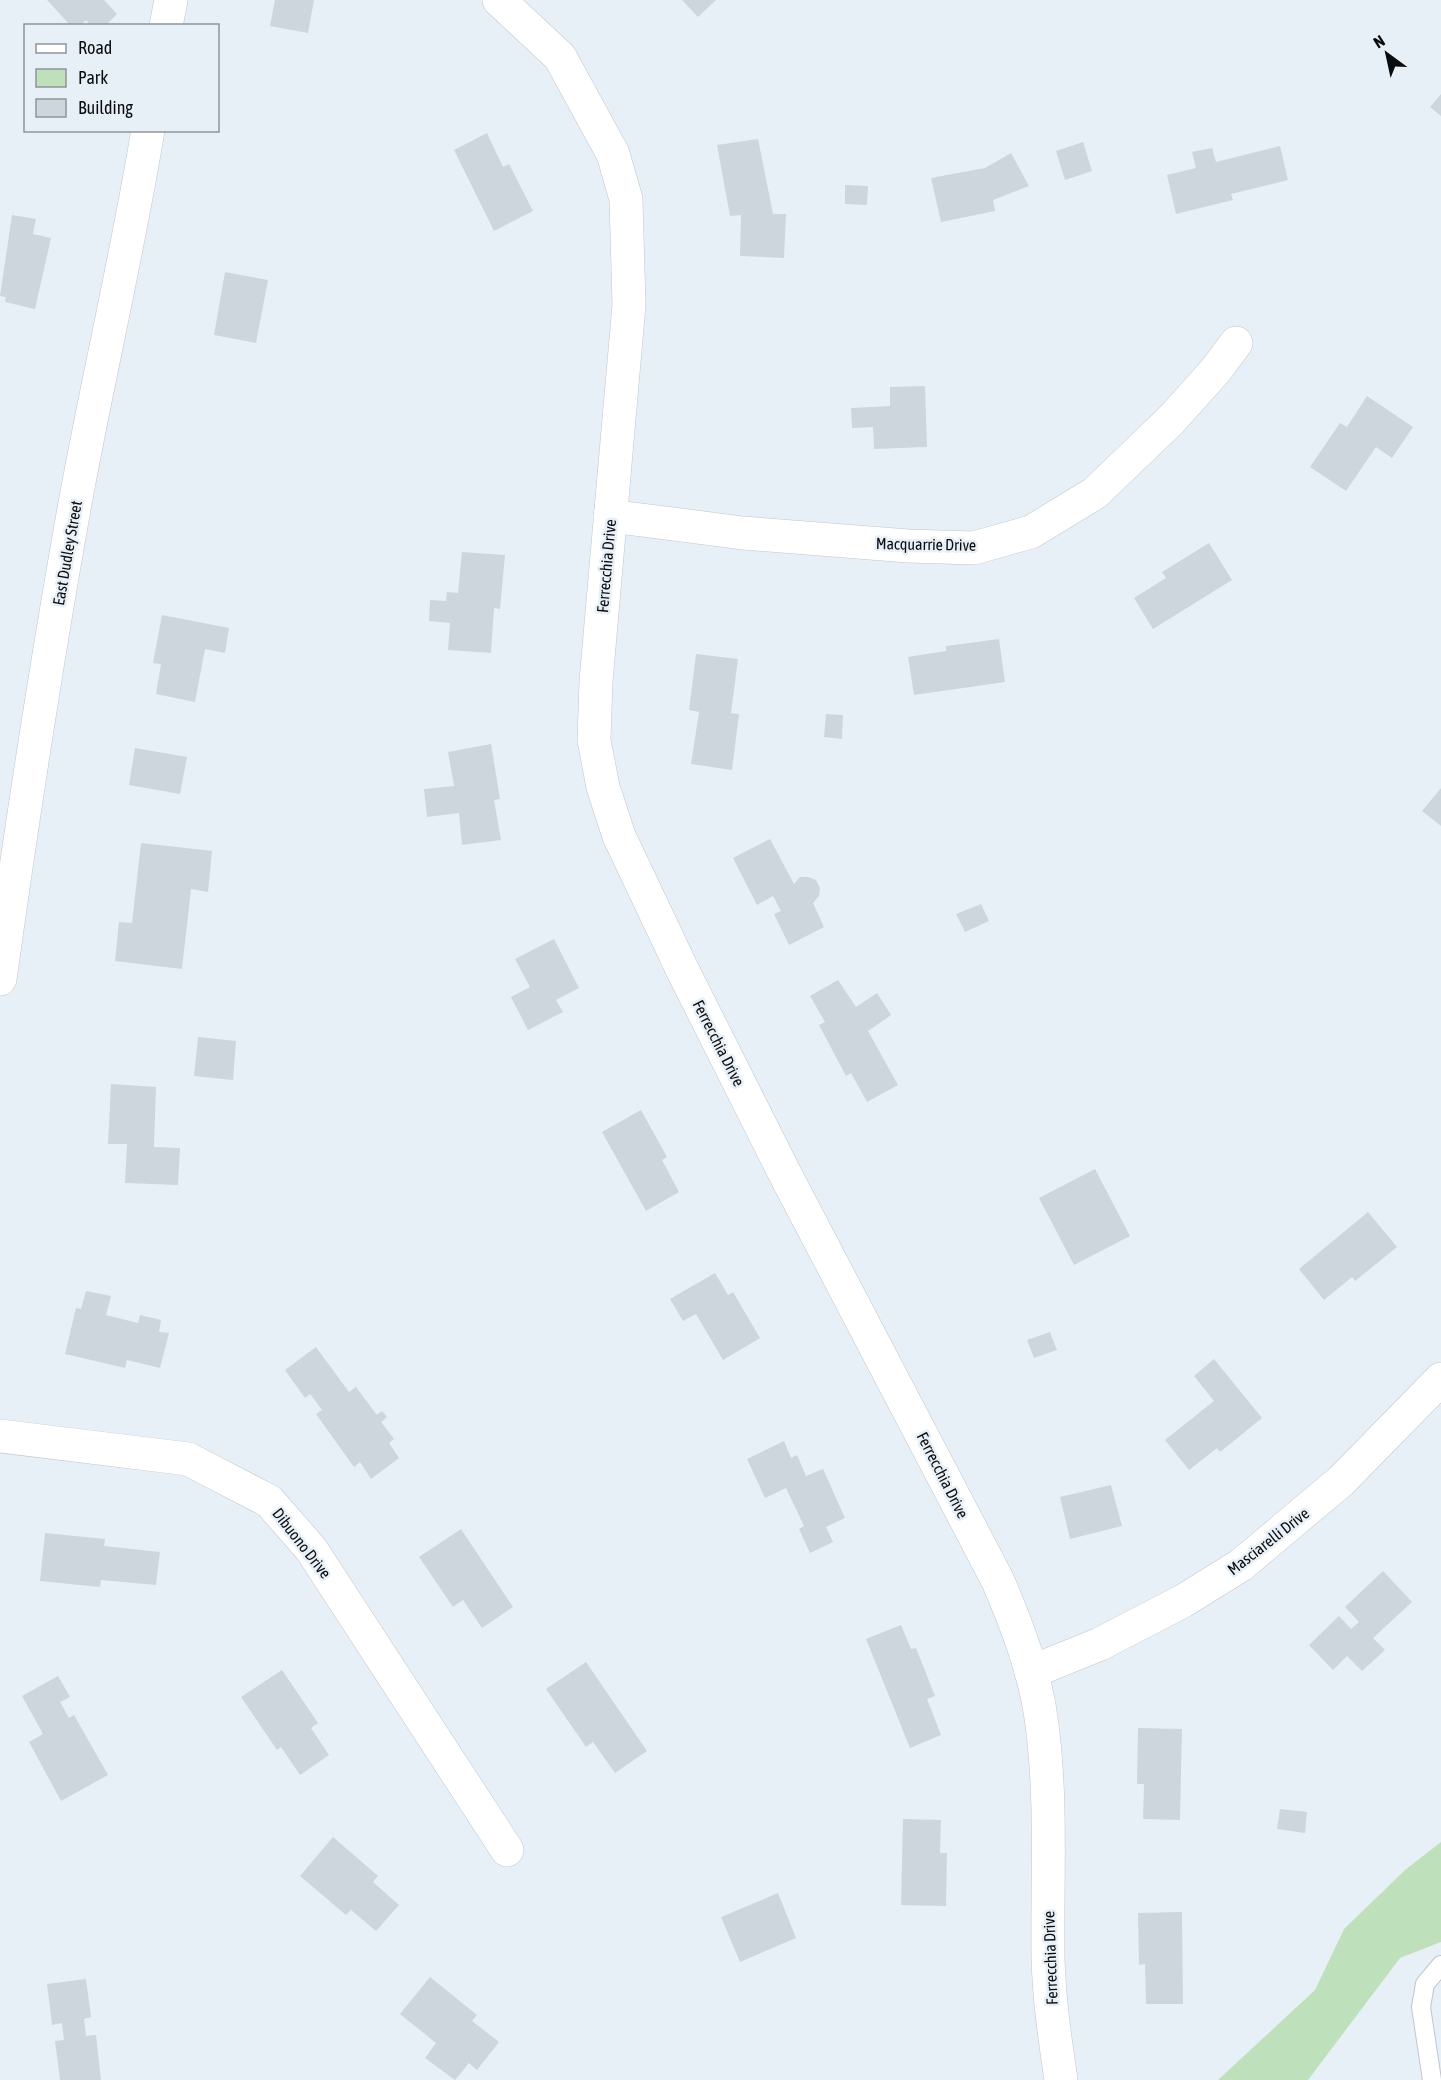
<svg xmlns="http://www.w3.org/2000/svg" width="1441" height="2080" font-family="'Asap Condensed',sans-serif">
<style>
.green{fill:#bee1bc}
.building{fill:#cdd6dd}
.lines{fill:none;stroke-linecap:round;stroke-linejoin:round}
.lane-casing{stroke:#bec7ce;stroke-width:20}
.street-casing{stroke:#bec7ce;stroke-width:34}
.secondary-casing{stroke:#bec7ce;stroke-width:34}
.lane{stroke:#fff;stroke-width:18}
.street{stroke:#fff;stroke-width:33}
.secondary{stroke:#fff;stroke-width:33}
.labels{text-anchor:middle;stroke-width:5;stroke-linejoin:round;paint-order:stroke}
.street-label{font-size:16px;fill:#090c0e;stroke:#e8f0f7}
</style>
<rect width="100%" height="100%" fill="#e8f0f7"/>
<polygon class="green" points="1441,1842 1441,1942 1400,1958 1308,2080 1218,2080 1315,1990 1344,1929 1405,1870"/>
<g class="building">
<polygon points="47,0 104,0 117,14 105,26 91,26 86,20 80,26 71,26"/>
<polygon points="275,0 314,0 308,33 270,26"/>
<polygon points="682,0 716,0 698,17"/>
<polygon points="1441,94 1441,116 1430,107"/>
<polygon points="487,133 503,167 509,164 533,211 494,231 454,150"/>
<polygon points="758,139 773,214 786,214 784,258 740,256 741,215 730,216 717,145"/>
<polygon points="1083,142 1092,171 1065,180 1056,151"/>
<polygon points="1280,146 1288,180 1231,194 1233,200 1176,214 1167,175 1196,168 1192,152 1212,148 1216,162"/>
<polygon points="1011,153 1029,186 993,200 995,211 941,222 931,178 985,168"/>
<polygon points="845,185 868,186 867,205 845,204"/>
<polygon points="12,215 36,219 33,234 51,238 35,309 5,302 6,297 0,296"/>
<polygon points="225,272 268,280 256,343 214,335"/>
<polygon points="925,386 927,447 874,449 873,427 852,428 851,408 890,406 890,387"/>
<polygon points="1367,396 1413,427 1392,458 1376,447 1346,491 1310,467 1340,423 1347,427"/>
<polygon points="1209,543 1232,580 1153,629 1134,598 1166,578 1162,572"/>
<polygon points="462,552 505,555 500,609 494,608 491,653 448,650 450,623 429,621 430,600 446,601 447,592 458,593"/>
<polygon points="162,615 229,628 225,653 205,649 195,702 156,694 161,664 153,663"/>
<polygon points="999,639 1005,682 914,695 908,657 946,651 946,646"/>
<polygon points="696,654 738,659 731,713 739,714 732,770 691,764 699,712 689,710"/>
<polygon points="826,714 843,715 842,739 824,737"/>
<polygon points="491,744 500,799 494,800 501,840 462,845 459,813 427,817 424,789 454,786 448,752"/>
<polygon points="135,748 187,757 180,794 129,785"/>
<polygon points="1441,788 1441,826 1422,811"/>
<polygon points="770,839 794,884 800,877 808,877 816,880 820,888 819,896 813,903 824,927 789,945 774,914 781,911 773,896 757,905 733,858"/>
<polygon points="141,843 212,851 208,892 191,889 182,969 115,961 119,922 132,923"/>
<polygon points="981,904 989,921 965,932 956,914"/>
<polygon points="554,939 579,988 556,1000 563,1012 528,1030 511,997 530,987 515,959"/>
<polygon points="838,980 856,1007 877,993 891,1015 868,1031 898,1085 867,1102 851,1073 846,1076 819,1025 825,1022 810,996"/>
<polygon points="198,1037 236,1041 233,1080 194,1076"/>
<polygon points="111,1084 156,1087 154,1147 180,1148 178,1185 125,1183 127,1144 108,1144"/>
<polygon points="641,1110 667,1157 662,1160 679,1192 646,1211 602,1132"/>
<polygon points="1095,1169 1130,1236 1074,1265 1039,1198"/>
<polygon points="1368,1212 1397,1247 1355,1281 1352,1277 1324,1300 1299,1269"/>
<polygon points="715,1273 728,1295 733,1292 760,1338 723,1360 696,1314 683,1321 670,1299"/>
<polygon points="86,1291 111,1296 106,1315 138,1323 140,1315 161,1320 159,1332 169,1333 160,1368 127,1360 125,1368 65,1354 76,1308 81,1309"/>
<polygon points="1050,1332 1057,1350 1034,1358 1027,1340"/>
<polygon points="316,1347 349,1392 356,1387 377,1415 382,1411 387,1417 381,1422 394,1439 389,1443 399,1458 371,1479 360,1462 354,1467 316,1414 322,1410 310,1394 305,1398 285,1370"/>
<polygon points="1214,1359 1262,1418 1220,1452 1217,1448 1189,1470 1165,1440 1214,1401 1194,1376"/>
<polygon points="784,1441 791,1458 797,1455 806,1476 823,1469 845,1518 826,1527 833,1542 810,1553 799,1529 804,1526 786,1488 765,1498 747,1459"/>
<polygon points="1111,1485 1122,1526 1070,1539 1060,1497"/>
<polygon points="461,1529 513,1607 482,1628 463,1600 453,1607 419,1557"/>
<polygon points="45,1533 105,1539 104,1546 160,1552 156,1585 101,1580 100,1587 40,1581"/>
<polygon points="1383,1571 1412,1602 1373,1638 1385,1650 1362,1671 1347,1656 1333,1670 1309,1645 1339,1616 1351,1629 1359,1622 1345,1607"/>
<polygon points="901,1625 911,1649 916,1648 935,1696 927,1699 941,1735 910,1748 866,1639"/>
<polygon points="586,1662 647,1751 615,1773 593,1742 586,1747 546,1689"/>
<polygon points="282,1670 318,1723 311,1728 329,1755 300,1775 281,1747 277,1750 241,1697"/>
<polygon points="58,1676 70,1697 60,1702 69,1718 74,1715 108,1775 61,1801 29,1742 43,1734 22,1696"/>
<polygon points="1138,1728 1182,1729 1180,1820 1143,1819 1144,1784 1137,1784"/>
<polygon points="1280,1809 1307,1812 1305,1833 1277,1829"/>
<polygon points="903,1819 941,1820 940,1853 947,1853 946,1906 901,1905"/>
<polygon points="333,1837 378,1876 373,1882 399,1905 376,1931 351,1910 346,1915 300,1876"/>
<polygon points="778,1893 796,1938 740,1962 721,1917"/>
<polygon points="1182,1912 1183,2004 1146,2004 1145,1964 1139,1965 1138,1913"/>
<polygon points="430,1977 477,2015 472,2021 499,2042 477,2070 469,2063 455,2080 425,2058 436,2043 400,2014"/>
<polygon points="86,1979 91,2017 84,2019 86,2036 96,2035 101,2080 60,2080 55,2041 64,2040 62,2023 52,2025 47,1984"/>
</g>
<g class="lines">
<defs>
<polyline id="lane" points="1432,2080 1421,2007 1425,1984 1441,1965"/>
<g id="street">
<path d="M 499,0 L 560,57 L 613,154 L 626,199 L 629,305 L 596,681 L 594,740 L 603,787 L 619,836 L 682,969 L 785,1174 L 998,1581 C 1018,1628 1036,1675 1042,1725 C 1052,1802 1047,1880 1048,1957 C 1049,1999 1055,2039 1061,2080"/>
<polyline points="610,516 743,533 908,546 974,548 1031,532 1095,493 1171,420 1216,370 1236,343"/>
<polyline points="0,1436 188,1459 269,1501 311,1549 507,1850"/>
<polyline points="1031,1672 1100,1644 1183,1601 1241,1565 1341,1481 1441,1379"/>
</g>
<g id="secondary">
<polyline points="166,26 171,0"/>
<path d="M 0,979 C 22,822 46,665 74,509 C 97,382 127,257 148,130"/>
</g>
</defs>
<use href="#lane" class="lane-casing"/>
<use href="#street" class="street-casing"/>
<use href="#secondary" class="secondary-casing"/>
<use href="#lane" class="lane"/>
<use href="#street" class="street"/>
<use href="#secondary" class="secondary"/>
</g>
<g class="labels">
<g class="street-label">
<text transform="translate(926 544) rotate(1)" y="6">Macquarrie Drive</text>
<text transform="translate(67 553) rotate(-80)" y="6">East Dudley Street</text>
<text transform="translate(606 566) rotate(-85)" y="6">Ferrecchia Drive</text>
<text transform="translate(719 1043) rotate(63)" y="6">Ferrecchia Drive</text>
<text transform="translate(943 1475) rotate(63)" y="6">Ferrecchia Drive</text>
<text transform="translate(1268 1541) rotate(-38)" y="6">Masciarelli Drive</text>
<text transform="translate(302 1543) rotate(52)" y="6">Dibuono Drive</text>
<text transform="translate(1050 1958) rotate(-92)" y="6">Ferrecchia Drive</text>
</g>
</g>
<rect x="24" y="24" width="195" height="108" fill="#e8f0f7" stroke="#8f959a" stroke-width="1.5"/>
<rect x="36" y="44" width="30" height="9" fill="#ffffff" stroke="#8f959a" stroke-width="1.5"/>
<text x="78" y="54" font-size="18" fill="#090c0e">Road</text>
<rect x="36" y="69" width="30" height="18" fill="#bee1bc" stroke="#8f959a" stroke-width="1.5"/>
<text x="78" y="84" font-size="18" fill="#090c0e">Park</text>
<rect x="36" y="99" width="30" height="18" fill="#cdd6dd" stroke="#8f959a" stroke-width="1.5"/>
<text x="78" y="114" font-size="18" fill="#090c0e">Building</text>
<g transform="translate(1387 54) rotate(327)" stroke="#e8f0f7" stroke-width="4.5" paint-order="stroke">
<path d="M0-4.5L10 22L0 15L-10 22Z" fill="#090c0e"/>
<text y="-9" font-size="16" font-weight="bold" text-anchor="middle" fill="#090c0e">N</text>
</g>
</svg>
